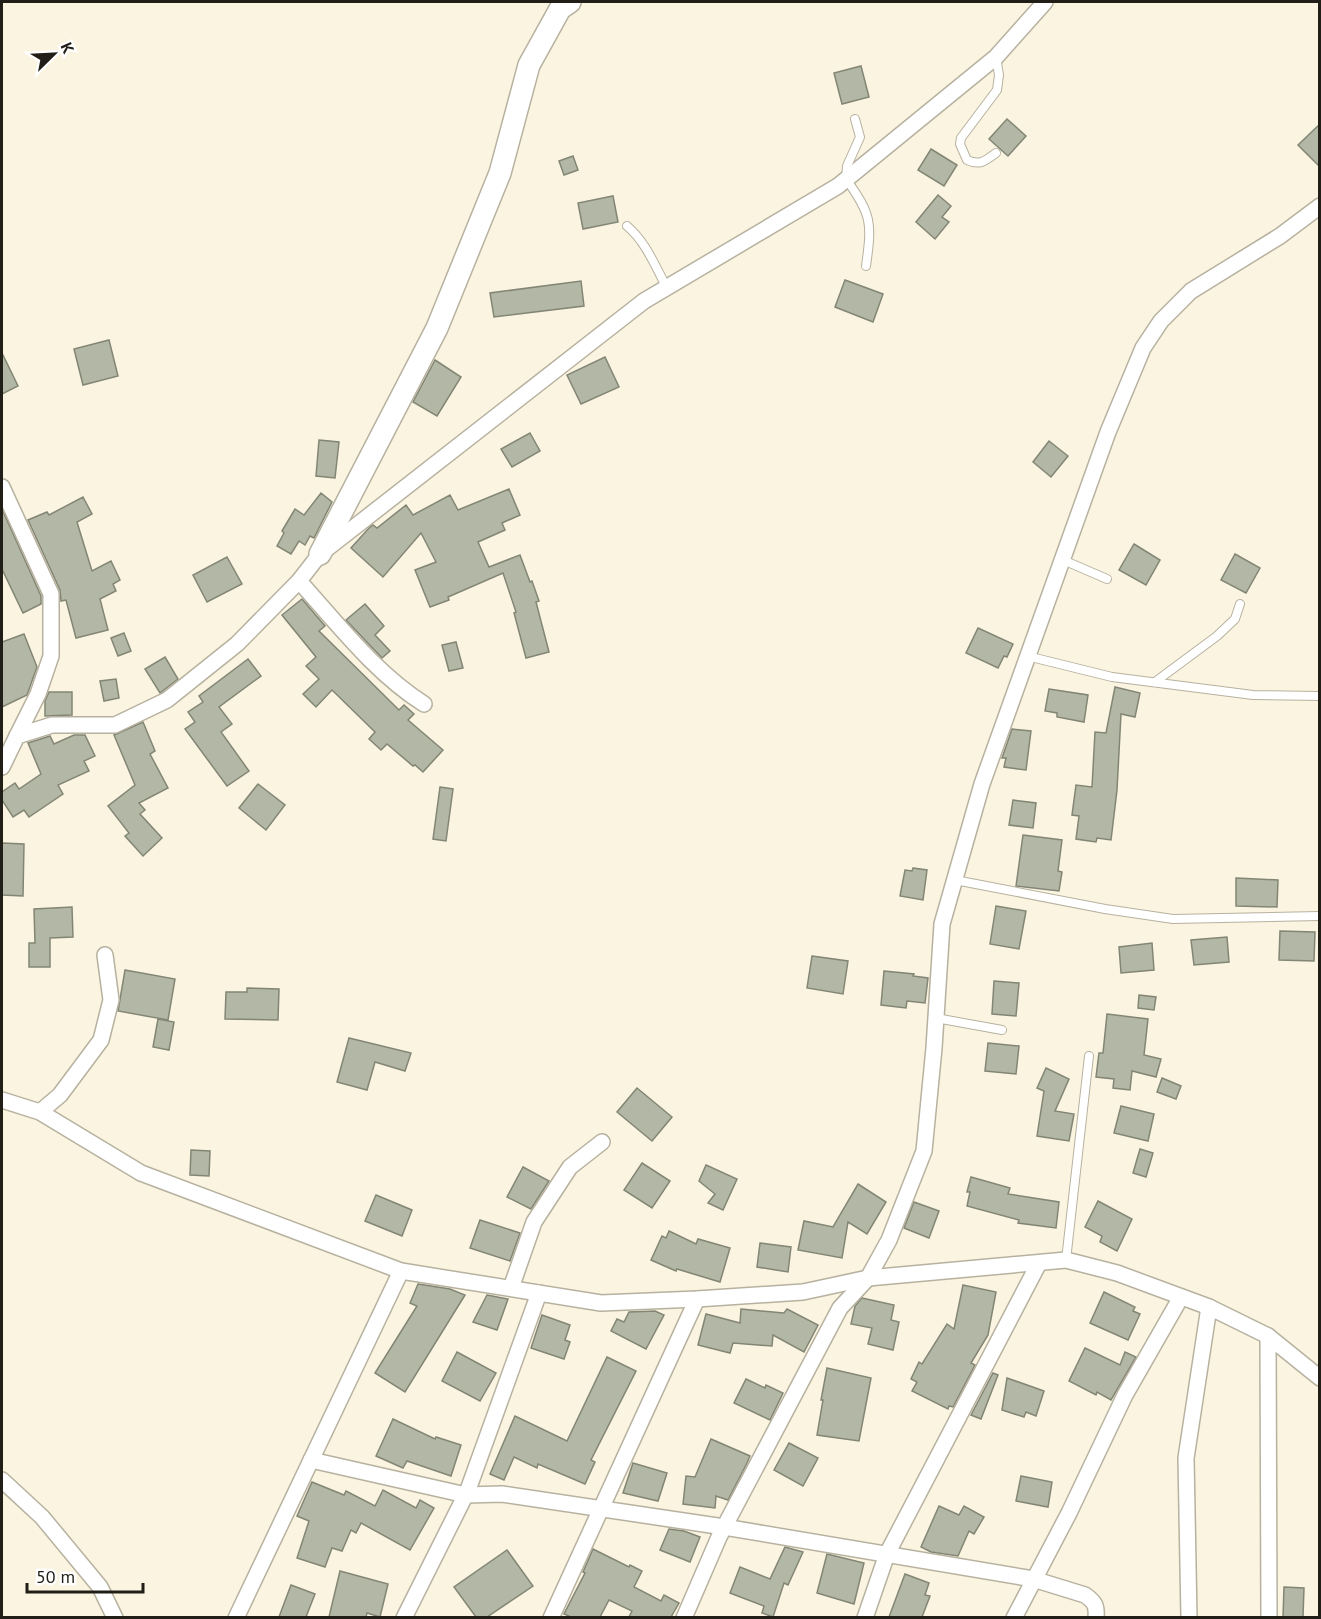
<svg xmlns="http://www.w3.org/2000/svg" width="1321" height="1619" font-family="'PT Sans',sans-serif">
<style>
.building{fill:#b3b7a5;stroke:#838675;stroke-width:1.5}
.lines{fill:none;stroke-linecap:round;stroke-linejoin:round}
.lane-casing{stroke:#b7b19f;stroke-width:10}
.street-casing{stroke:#b7b19f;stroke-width:18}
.secondary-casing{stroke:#b7b19f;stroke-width:24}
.lane{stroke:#fff;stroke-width:8}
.street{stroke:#fff;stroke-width:15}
.secondary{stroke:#fff;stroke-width:21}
</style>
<rect width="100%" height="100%" fill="#faf4e1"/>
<g class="building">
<polygon points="861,66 869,97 842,104 834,73"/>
<polygon points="1007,119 1026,136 1008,156 989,139"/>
<polygon points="1320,124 1320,167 1298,145"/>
<polygon points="931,149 957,165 944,186 918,170"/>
<polygon points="573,156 578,170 564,175 559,161"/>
<polygon points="938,195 951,206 942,217 949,222 935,239 916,222"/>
<polygon points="613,196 618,222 583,229 578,203"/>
<polygon points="845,280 883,294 873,322 835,307"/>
<polygon points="581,281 584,306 494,317 490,293"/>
<polygon points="109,340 118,376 83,385 74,349"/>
<polygon points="2,353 18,386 2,394"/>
<polygon points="605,357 619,387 581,404 567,375"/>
<polygon points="435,360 461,377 437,416 413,402"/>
<polygon points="530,433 540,451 512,467 501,449"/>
<polygon points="319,440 339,442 335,478 316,476"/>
<polygon points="1049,441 1068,456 1051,477 1033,462"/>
<polygon points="509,489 520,515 502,523 505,530 478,542 489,567 520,555 530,582 532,581 539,601 536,602 549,652 526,658 514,613 516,612 503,573 448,597 449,600 430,607 415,570 436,562 421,533 383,577 351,548 369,528 373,525 377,528 406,505 413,515 450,495 458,510"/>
<polygon points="321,493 332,502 314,538 310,536 305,545 299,541 291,554 277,546 284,533 282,531 295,509 304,515"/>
<polygon points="83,497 92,514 77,522 92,571 111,561 120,580 113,584 116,591 100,599 108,630 76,638 66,600 61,601 60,590 28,520 47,512 49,515"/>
<polygon points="2,509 41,596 41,604 23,613 2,569"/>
<polygon points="1134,544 1160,560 1146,585 1119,570"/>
<polygon points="1235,554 1260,568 1246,593 1221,580"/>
<polygon points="227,557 242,584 207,602 193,575"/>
<polygon points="302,599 325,626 319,631 399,710 404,705 414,714 408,720 443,750 423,772 415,765 413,766 387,744 381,750 369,739 375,732 332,690 316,707 303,694 319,679 306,666 316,657 282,615"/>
<polygon points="365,604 384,626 375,635 390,651 382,658 346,620"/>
<polygon points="978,628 1013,644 1007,657 1004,656 998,668 966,653"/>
<polygon points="124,633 131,651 118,656 111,638"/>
<polygon points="24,634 37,667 27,695 2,707 2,642"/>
<polygon points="456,642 463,668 449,671 442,645"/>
<polygon points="165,657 178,679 160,693 145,669"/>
<polygon points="248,659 261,676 219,707 232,724 221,732 249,771 227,786 185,729 195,722 188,712 203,702 199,696"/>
<polygon points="116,679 119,698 104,701 100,681"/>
<polygon points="1115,687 1140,693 1135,717 1121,714 1117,790 1111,840 1097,838 1096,842 1076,839 1079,816 1072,815 1076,785 1092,787 1095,732 1106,733"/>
<polygon points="1049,689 1088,695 1084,722 1057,717 1057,713 1045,711"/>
<polygon points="49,692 72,692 72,715 45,716 45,701"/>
<polygon points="143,722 155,751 150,754 168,788 139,803 145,810 140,814 162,838 143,856 125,836 129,833 108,806 135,785 114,735"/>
<polygon points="1012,729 1031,731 1026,770 1004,767 1006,758 1002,758"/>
<polygon points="74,735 85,735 95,756 84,761 89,771 58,785 63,794 29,817 24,810 13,817 2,800 2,792 15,783 19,789 41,774 28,743 50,736 54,744"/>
<polygon points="258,784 285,805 266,830 239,808"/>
<polygon points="440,787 453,789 446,841 433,839"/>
<polygon points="1013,800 1036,803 1033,828 1009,825"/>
<polygon points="1023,835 1062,840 1058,871 1062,872 1059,891 1016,886"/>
<polygon points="2,843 24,844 23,896 2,895"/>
<polygon points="913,868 927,870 923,900 900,896 905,870 912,871"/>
<polygon points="1236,878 1278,880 1277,907 1236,906"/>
<polygon points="996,906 1026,911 1019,949 990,944"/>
<polygon points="72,907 73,937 50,938 50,967 29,967 29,943 35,943 34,909"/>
<polygon points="1280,931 1315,932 1314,961 1279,960"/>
<polygon points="1227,937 1229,962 1194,965 1191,940"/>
<polygon points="1152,943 1154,970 1121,973 1119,947"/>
<polygon points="812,956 848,961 843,994 807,988"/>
<polygon points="125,970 175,979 168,1020 118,1011"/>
<polygon points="884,971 914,974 913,976 928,978 925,1003 907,1001 906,1008 881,1005"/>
<polygon points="994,981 1019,983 1016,1016 992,1014"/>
<polygon points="247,988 279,989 278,1020 225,1019 226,992 247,992"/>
<polygon points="1139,995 1156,997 1154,1010 1138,1008"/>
<polygon points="1107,1014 1148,1019 1144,1055 1161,1059 1156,1077 1132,1071 1130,1090 1113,1088 1114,1079 1096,1077 1099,1053 1103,1053"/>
<polygon points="158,1019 174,1022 169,1050 153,1047"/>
<polygon points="349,1038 411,1053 405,1071 375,1062 367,1090 337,1082"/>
<polygon points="988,1043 1019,1046 1016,1074 985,1071"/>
<polygon points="1046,1068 1069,1079 1055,1111 1074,1114 1069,1141 1037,1136 1044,1091 1037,1088"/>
<polygon points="1162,1078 1181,1086 1176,1099 1157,1092"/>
<polygon points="637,1088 672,1117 652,1141 617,1112"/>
<polygon points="1121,1106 1154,1114 1148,1141 1114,1133"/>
<polygon points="1140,1149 1153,1153 1146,1177 1133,1173"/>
<polygon points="191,1150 210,1151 209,1176 190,1175"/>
<polygon points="642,1163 670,1181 652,1208 624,1190"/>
<polygon points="706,1165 737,1179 723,1210 708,1203 715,1194 699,1181"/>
<polygon points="523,1167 549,1181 531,1209 507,1197"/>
<polygon points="971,1177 1010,1188 1008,1194 1059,1202 1056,1228 1018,1223 1019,1220 967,1206 970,1192 967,1192"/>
<polygon points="858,1184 886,1202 867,1234 848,1222 842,1258 798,1250 804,1221 833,1227"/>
<polygon points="376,1195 412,1210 402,1236 365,1221"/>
<polygon points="1098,1201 1132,1219 1117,1251 1100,1242 1102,1236 1085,1227"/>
<polygon points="914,1202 939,1211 929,1238 904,1228"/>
<polygon points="480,1220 520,1233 510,1261 470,1248"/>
<polygon points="669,1231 696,1244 698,1239 730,1248 720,1282 677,1269 676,1271 651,1260 662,1236 666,1238"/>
<polygon points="760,1243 791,1247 788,1272 757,1267"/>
<polygon points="418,1284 450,1289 465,1295 405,1392 375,1373 417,1306 410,1303"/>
<polygon points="963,1285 996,1292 988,1335 971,1363 975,1365 953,1407 949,1406 948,1409 912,1391 917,1382 911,1379 919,1362 922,1364 947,1324 954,1329"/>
<polygon points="1104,1292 1135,1307 1133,1311 1140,1314 1128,1340 1090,1323"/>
<polygon points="487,1295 508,1299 497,1330 473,1322"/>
<polygon points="862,1298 894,1305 891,1320 899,1322 893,1350 868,1344 872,1328 851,1324 855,1306"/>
<polygon points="741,1309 784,1313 787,1309 818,1325 804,1352 773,1335 772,1346 733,1343 730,1353 698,1345 706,1314 740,1323"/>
<polygon points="655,1311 664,1315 646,1349 611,1331 617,1319 624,1322 629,1312"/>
<polygon points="542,1315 570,1325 565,1340 570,1342 564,1359 531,1348"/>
<polygon points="1085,1348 1120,1365 1125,1352 1136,1357 1111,1400 1097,1392 1096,1395 1069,1381"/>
<polygon points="457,1352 496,1373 480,1401 442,1381"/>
<polygon points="607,1357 636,1371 591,1460 595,1462 585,1484 538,1464 537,1468 514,1457 504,1480 490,1474 515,1416 567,1441"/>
<polygon points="827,1368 871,1378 859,1441 817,1435 823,1400 821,1400"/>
<polygon points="993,1373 998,1375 981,1419 971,1415"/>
<polygon points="1007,1378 1044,1391 1036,1416 1026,1412 1024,1417 1002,1410"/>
<polygon points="746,1379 765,1388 766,1385 783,1393 770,1420 734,1403"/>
<polygon points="393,1419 435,1439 436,1437 461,1445 451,1476 407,1461 403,1468 376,1456"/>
<polygon points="711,1439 750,1456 747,1463 728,1500 716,1496 715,1508 683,1504 686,1476 695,1477"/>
<polygon points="789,1443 818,1458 803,1486 774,1470"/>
<polygon points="633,1463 667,1473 658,1501 623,1493"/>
<polygon points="1021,1476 1052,1482 1048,1507 1016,1501"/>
<polygon points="312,1482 344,1495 346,1491 375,1506 383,1490 416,1508 420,1500 434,1508 410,1550 361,1523 356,1533 351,1530 342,1551 332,1548 325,1567 297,1558 309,1521 297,1516"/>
<polygon points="939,1506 959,1515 964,1506 984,1517 974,1534 969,1531 958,1556 931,1552 921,1547"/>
<polygon points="669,1529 684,1531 700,1537 690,1562 660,1550"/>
<polygon points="785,1547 803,1552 788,1585 784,1583 773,1617 762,1613 764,1606 730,1593 740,1567 770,1579"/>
<polygon points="593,1549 629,1567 630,1565 642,1571 634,1587 661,1601 664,1595 679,1603 671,1617 629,1617 632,1611 609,1600 600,1617 571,1617 564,1614 585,1573 583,1572"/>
<polygon points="507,1550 533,1586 487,1617 476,1617 454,1587"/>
<polygon points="827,1554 864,1563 854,1604 817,1593"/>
<polygon points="340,1571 388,1584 380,1617 367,1613 366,1617 329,1617"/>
<polygon points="905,1574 929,1583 925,1595 930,1596 922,1617 889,1617"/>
<polygon points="291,1585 315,1594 306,1617 279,1617"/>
<polygon points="1284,1587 1304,1588 1303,1617 1283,1617"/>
</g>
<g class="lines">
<defs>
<g id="lane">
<path d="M 855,119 L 860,137 L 847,166 L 846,179 C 872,215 872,223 866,266"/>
<path d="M 996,153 C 985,161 980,166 967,160 L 960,144 L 961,138 L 997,90 L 999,75 L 996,57"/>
<path d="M 627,226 C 646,242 655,266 667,288"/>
<polyline points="1063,560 1107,579"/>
<polyline points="1027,656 1112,677 1253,695 1320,696"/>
<polyline points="1155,682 1217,636 1235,619 1240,604"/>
<polyline points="955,880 1105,909 1173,919 1320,916"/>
<polyline points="936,1018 1002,1030"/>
<polyline points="1066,1260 1089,1056"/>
</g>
<g id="street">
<polyline points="2,487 51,594 51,656 38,694 17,736"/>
<path d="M 299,581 C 337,623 375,673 424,704"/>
<polyline points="2,767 17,736 52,725 115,725 167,700 237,644 299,581 320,554 644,301 838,186 996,57 1045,2"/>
<polyline points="2,1100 40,1112 141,1173 401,1271 601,1303 697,1299 803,1292 868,1278 1066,1260 1117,1273 1209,1307 1268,1336 1320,1378"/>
<polyline points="40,1112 60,1095 101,1040 111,1000 105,955"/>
<polyline points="511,1288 534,1222 570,1167 602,1142"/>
<polyline points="1268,1336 1269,1618"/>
<path d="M 311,1460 L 466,1495 L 502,1494 L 724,1527 L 1033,1579 L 1085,1595 C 1095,1602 1097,1606 1096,1618"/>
<polyline points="2,1480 42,1517 100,1587 115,1618"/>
<polyline points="236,1618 401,1271"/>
<polyline points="404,1618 468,1490 539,1293"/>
<polyline points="551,1618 697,1299"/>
<polyline points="684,1618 719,1537 840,1308 868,1278 889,1240 924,1151 934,1048 942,924 982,784 1108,432 1143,348 1161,321 1191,291 1280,236 1320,206"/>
<polyline points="865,1618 887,1554 1039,1263"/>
<polyline points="1014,1618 1069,1513 1125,1395 1181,1297"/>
<polyline points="1189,1618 1186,1458 1209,1307"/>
</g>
<polyline id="secondary" points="320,554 437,328 500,173 529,65 560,9 570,2"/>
</defs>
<use href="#lane" class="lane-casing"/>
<use href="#street" class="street-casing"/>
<use href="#secondary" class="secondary-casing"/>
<use href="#lane" class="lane"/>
<use href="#street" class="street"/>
<use href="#secondary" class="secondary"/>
</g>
<rect width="1321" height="1619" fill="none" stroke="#201e17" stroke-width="6"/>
<g transform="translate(54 54) rotate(66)" stroke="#ffffff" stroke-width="4.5" paint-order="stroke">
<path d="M0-4.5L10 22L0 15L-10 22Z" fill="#201e17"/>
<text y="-9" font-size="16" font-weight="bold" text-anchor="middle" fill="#201e17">K</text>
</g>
<path d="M27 1583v9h116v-9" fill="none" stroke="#201e17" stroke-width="3"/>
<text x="36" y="1583" font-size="18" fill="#201e17" stroke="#ffffff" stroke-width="4.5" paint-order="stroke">50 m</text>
</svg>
